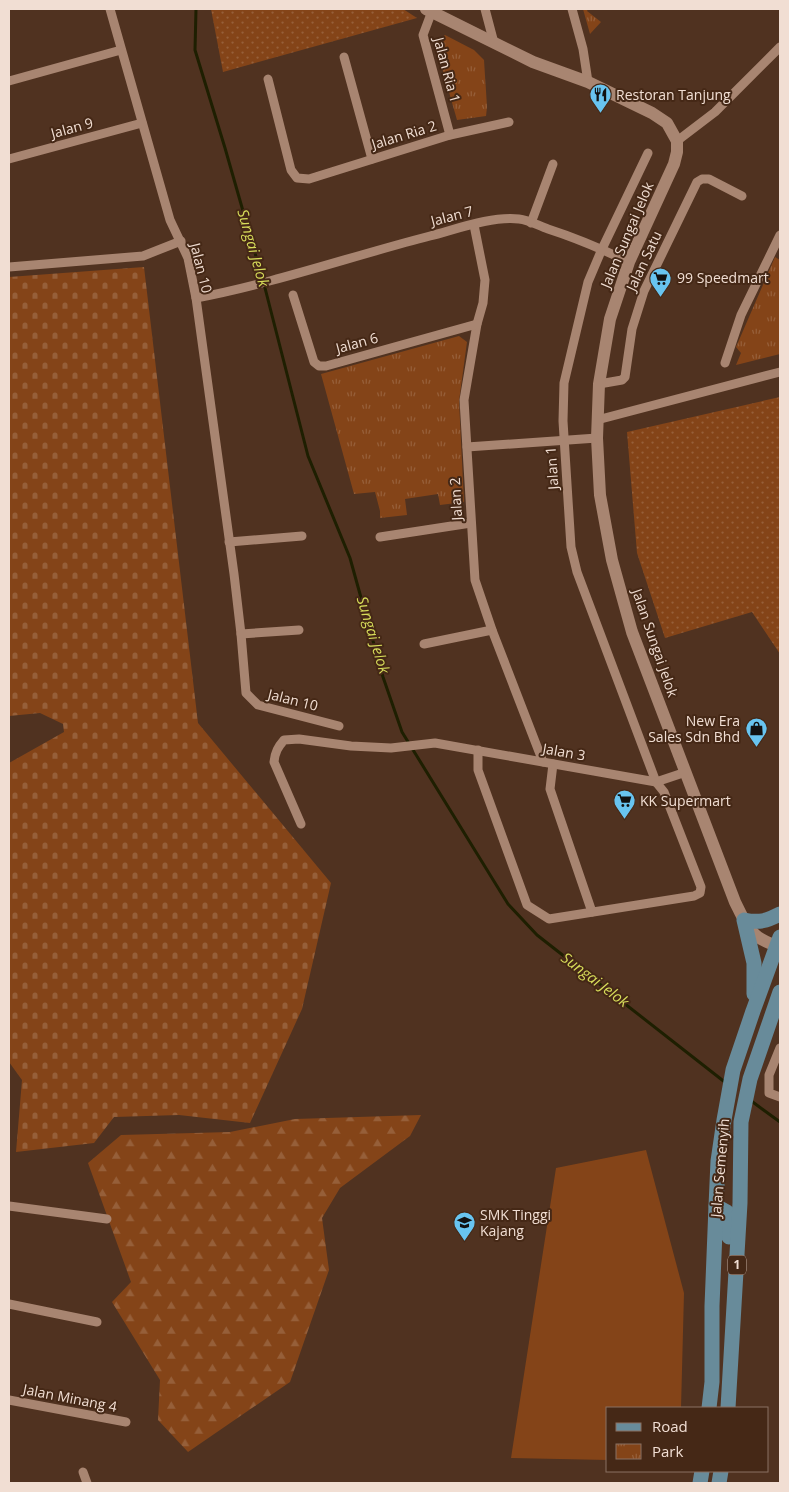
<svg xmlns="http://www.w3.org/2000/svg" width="789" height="1492" font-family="'Open Sans',sans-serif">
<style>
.grass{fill:url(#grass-dots)}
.forest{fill:url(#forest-firs)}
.cemetery{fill:url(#cemetery-stones)}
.park{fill:url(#park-tufts)}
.pitch{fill:#844418}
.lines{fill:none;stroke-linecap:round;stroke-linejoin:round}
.stream{stroke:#1e1f01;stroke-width:3}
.street{stroke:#a88571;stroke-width:9}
.secondary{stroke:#a88571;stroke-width:12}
.primary{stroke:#688b9a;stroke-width:15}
.labels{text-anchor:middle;stroke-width:4;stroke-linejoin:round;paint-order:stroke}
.shield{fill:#452816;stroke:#bda79a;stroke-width:1}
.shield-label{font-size:12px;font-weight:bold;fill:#f1ded3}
.street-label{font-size:14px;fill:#f1ded3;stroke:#452816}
.poi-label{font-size:14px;fill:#f1ded3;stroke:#452816;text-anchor:start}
.water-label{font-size:15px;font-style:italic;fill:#d7dc5a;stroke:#452816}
</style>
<defs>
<pattern id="grass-dots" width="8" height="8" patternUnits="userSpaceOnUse" patternTransform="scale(1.25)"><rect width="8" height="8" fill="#844418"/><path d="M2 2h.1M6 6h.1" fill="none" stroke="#965f39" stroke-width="1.8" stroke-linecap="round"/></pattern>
<pattern id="forest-firs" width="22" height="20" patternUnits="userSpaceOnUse" patternTransform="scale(1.25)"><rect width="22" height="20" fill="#844418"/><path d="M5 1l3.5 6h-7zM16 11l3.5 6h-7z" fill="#965f39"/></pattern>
<pattern id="cemetery-stones" width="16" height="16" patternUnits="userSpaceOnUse" patternTransform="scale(1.25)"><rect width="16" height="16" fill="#844418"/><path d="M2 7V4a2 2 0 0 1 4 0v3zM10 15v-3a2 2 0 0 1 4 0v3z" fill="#965f39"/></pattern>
<pattern id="park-tufts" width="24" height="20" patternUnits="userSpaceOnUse" patternTransform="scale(1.25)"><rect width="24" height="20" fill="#844418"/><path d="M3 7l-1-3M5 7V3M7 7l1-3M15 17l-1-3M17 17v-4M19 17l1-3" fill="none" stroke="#965f39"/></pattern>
</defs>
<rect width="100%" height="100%" fill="#503220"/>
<g class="grass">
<polygon points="211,9 403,9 417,18 223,72"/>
<polygon points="780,397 780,654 752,612 665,638 637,553 627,432"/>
</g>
<polygon class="forest" points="421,1115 410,1136 340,1188 322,1218 329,1270 290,1382 188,1452 158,1420 160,1380 112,1302 131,1282 88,1163 121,1135 230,1132 295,1119"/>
<polygon class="cemetery" points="144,267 198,723 331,883 302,1009 250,1123 179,1115 114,1117 94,1143 16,1152 22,1080 9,1062 9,763 64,732 63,724 40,713 9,716 9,277"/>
<g class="park">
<polygon points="583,9 588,9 587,11 601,22 590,34"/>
<polygon points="445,35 474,50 484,60 487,107 486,116 457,120 435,43"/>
<polygon points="775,257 780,260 780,354 736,365 741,353 736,347"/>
<polygon points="459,336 467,342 459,401 464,502 440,505 438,494 405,499 407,515 380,518 380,511 375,492 354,494 321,374"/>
</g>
<polygon class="pitch" points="646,1150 684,1293 681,1408 608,1408 608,1460 511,1458 556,1168"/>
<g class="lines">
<g class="stream">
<polyline points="196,9 195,50 225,148 265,288 308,456 350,558 383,677 402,732 508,904 537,935 726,1083"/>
<polyline points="750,1100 780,1122"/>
</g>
<g class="street">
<polyline points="110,9 170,220 188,258 196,298 234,574 241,634 246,693 258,705 339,726"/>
<polyline points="485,9 494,43"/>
<polyline points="572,9 583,49 588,82"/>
<polyline points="432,11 423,35 450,135"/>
<polyline points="344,57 372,159"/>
<polyline points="268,79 291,170 297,178 309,179 450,135 509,122"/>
<polyline points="9,81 121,50"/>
<polyline points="677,141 715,112 780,47"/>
<polyline points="9,159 142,123"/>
<polyline points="531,223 553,164"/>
<polyline points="474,225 485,280 483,303 477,324 464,400 475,580 492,630 543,762"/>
<polyline points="9,267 143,256 181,241"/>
<polyline points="293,295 314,362 319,366 326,366 477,324"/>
<path d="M 196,298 C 275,283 352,256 430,236 C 457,229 491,216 519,219 C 529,220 539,226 548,229 C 576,238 602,249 629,262"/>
<polyline points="725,363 741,315 780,235"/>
<polyline points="599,384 622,380 625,377 632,329 644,291 697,182 702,179 709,179 742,196"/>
<polyline points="597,420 780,372"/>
<polyline points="467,447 597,438"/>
<polyline points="380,537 471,523"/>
<polyline points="229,542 302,536"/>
<polyline points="241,634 299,630"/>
<polyline points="424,644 492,630"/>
<polyline points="478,750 478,770 527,905 549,919 694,896 700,893 701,887 664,792 656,782 577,572 571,547 563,421 564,383 588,282 602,249 648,153"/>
<polyline points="553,764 550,789 592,912"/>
<path d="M 301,824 L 274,762 C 275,752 278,747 284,740 L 299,739 L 351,746 L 391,748 L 435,743 L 656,782 L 686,772"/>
<polyline points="780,1048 769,1075 769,1093 780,1097"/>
<polyline points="9,1206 107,1219"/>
<polyline points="9,1304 97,1322"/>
<polyline points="9,1400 126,1422"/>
<polyline points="83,1472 87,1483"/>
</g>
<path class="secondary" d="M 426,9 L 533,62 L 588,82 L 652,113 L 667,123 L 677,141 L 677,152 L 674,164 L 629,262 L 610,319 L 599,384 L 597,438 L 600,495 L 612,560 L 632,632 L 735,902 C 741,914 747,929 758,937 C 763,941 770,943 776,946"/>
<g class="primary">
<path d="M 754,994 L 754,963 L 744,920 C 760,923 766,921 780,914"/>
<polyline points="716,1206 727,1212 729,1219 729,1237"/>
<polyline points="709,1408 712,1382 712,1306 716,1206 718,1161 724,1120 733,1070 753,1011 780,937"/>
<polyline points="728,1408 740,1203 741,1122 750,1079 780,992"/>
<polyline points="700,1483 702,1471"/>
<polyline points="719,1483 721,1471"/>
</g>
</g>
<defs>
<symbol id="restaurant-pin" viewBox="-11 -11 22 30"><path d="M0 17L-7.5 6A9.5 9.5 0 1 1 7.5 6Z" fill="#68c4f0" stroke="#452816"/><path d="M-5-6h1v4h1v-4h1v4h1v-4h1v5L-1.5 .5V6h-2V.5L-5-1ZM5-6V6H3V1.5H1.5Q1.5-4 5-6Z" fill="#111"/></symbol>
<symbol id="supermarket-pin" viewBox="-11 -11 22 30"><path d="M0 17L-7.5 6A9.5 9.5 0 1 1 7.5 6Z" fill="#68c4f0" stroke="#452816"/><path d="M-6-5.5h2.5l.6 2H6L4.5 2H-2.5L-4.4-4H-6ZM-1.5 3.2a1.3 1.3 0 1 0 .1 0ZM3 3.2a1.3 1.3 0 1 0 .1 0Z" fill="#111"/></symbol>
<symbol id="shop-pin" viewBox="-11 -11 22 30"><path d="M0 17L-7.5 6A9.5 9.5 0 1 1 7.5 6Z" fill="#68c4f0" stroke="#452816"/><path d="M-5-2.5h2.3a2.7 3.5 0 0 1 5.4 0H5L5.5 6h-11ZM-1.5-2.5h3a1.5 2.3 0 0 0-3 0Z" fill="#111"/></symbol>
<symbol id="school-pin" viewBox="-11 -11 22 30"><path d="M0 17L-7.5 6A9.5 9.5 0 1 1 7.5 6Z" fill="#68c4f0" stroke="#452816"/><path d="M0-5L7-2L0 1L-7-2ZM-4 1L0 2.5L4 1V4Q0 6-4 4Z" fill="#111"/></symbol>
</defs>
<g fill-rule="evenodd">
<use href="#restaurant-pin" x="588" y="82" width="25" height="34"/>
<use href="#supermarket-pin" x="648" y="266" width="25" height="34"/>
<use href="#shop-pin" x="744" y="716" width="25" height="34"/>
<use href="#supermarket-pin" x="612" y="788" width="25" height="34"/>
<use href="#school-pin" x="452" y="1210" width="25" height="34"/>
</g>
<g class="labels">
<rect class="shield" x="728" y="1255.5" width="18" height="19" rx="4"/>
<g class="shield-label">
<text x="737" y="1269">1</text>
</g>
<g class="street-label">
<text transform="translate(447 70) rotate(75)" y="5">Jalan Ria 1</text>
<text transform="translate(72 128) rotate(-15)" y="5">Jalan 9</text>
<text transform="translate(404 135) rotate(-17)" y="5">Jalan Ria 2</text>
<text transform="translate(452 216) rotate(-14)" y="5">Jalan 7</text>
<text transform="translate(627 235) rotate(-67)" y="5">Jalan Sungai Jelok</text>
<text transform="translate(644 261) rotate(-65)" y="5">Jalan Satu</text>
<text transform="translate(201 268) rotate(76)" y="5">Jalan 10</text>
<text transform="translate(357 343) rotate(-15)" y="5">Jalan 6</text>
<text transform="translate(552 468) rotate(-94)" y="5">Jalan 1</text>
<text transform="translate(456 499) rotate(-93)" y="5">Jalan 2</text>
<text transform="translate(655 643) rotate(71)" y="5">Jalan Sungai Jelok</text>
<text transform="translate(293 700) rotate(14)" y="5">Jalan 10</text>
<text transform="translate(564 752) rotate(10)" y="5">Jalan 3</text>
<text transform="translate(720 1168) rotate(-85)" y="5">Jalan Semenyih</text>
<text transform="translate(70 1398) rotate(11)" y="5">Jalan Minang 4</text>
</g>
<g class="poi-label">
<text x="616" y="100">Restoran Tanjung</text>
<text x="677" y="283">99 Speedmart</text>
<text x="740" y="726" text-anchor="end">New Era<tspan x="740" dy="16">Sales Sdn Bhd</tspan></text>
<text x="640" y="806">KK Supermart</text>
<text x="480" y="1220">SMK Tinggi<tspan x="480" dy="16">Kajang</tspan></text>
</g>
<g class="water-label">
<text transform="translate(253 248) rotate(74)" y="5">Sungai Jelok</text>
<text transform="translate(373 635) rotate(73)" y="5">Sungai Jelok</text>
<text transform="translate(595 980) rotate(37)" y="5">Sungai Jelok</text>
</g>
</g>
<rect width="789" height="1492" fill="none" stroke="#f1ded3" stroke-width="20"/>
<rect x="606" y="1407" width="162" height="65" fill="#452816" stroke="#8a7162"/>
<rect x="616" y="1423" width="25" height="8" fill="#688b9a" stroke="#8a7162"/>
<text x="652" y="1432" font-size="15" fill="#f1ded3">Road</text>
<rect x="616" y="1444" width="25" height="15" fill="url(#park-tufts)" stroke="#8a7162"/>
<text x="652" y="1457" font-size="15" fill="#f1ded3">Park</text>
</svg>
